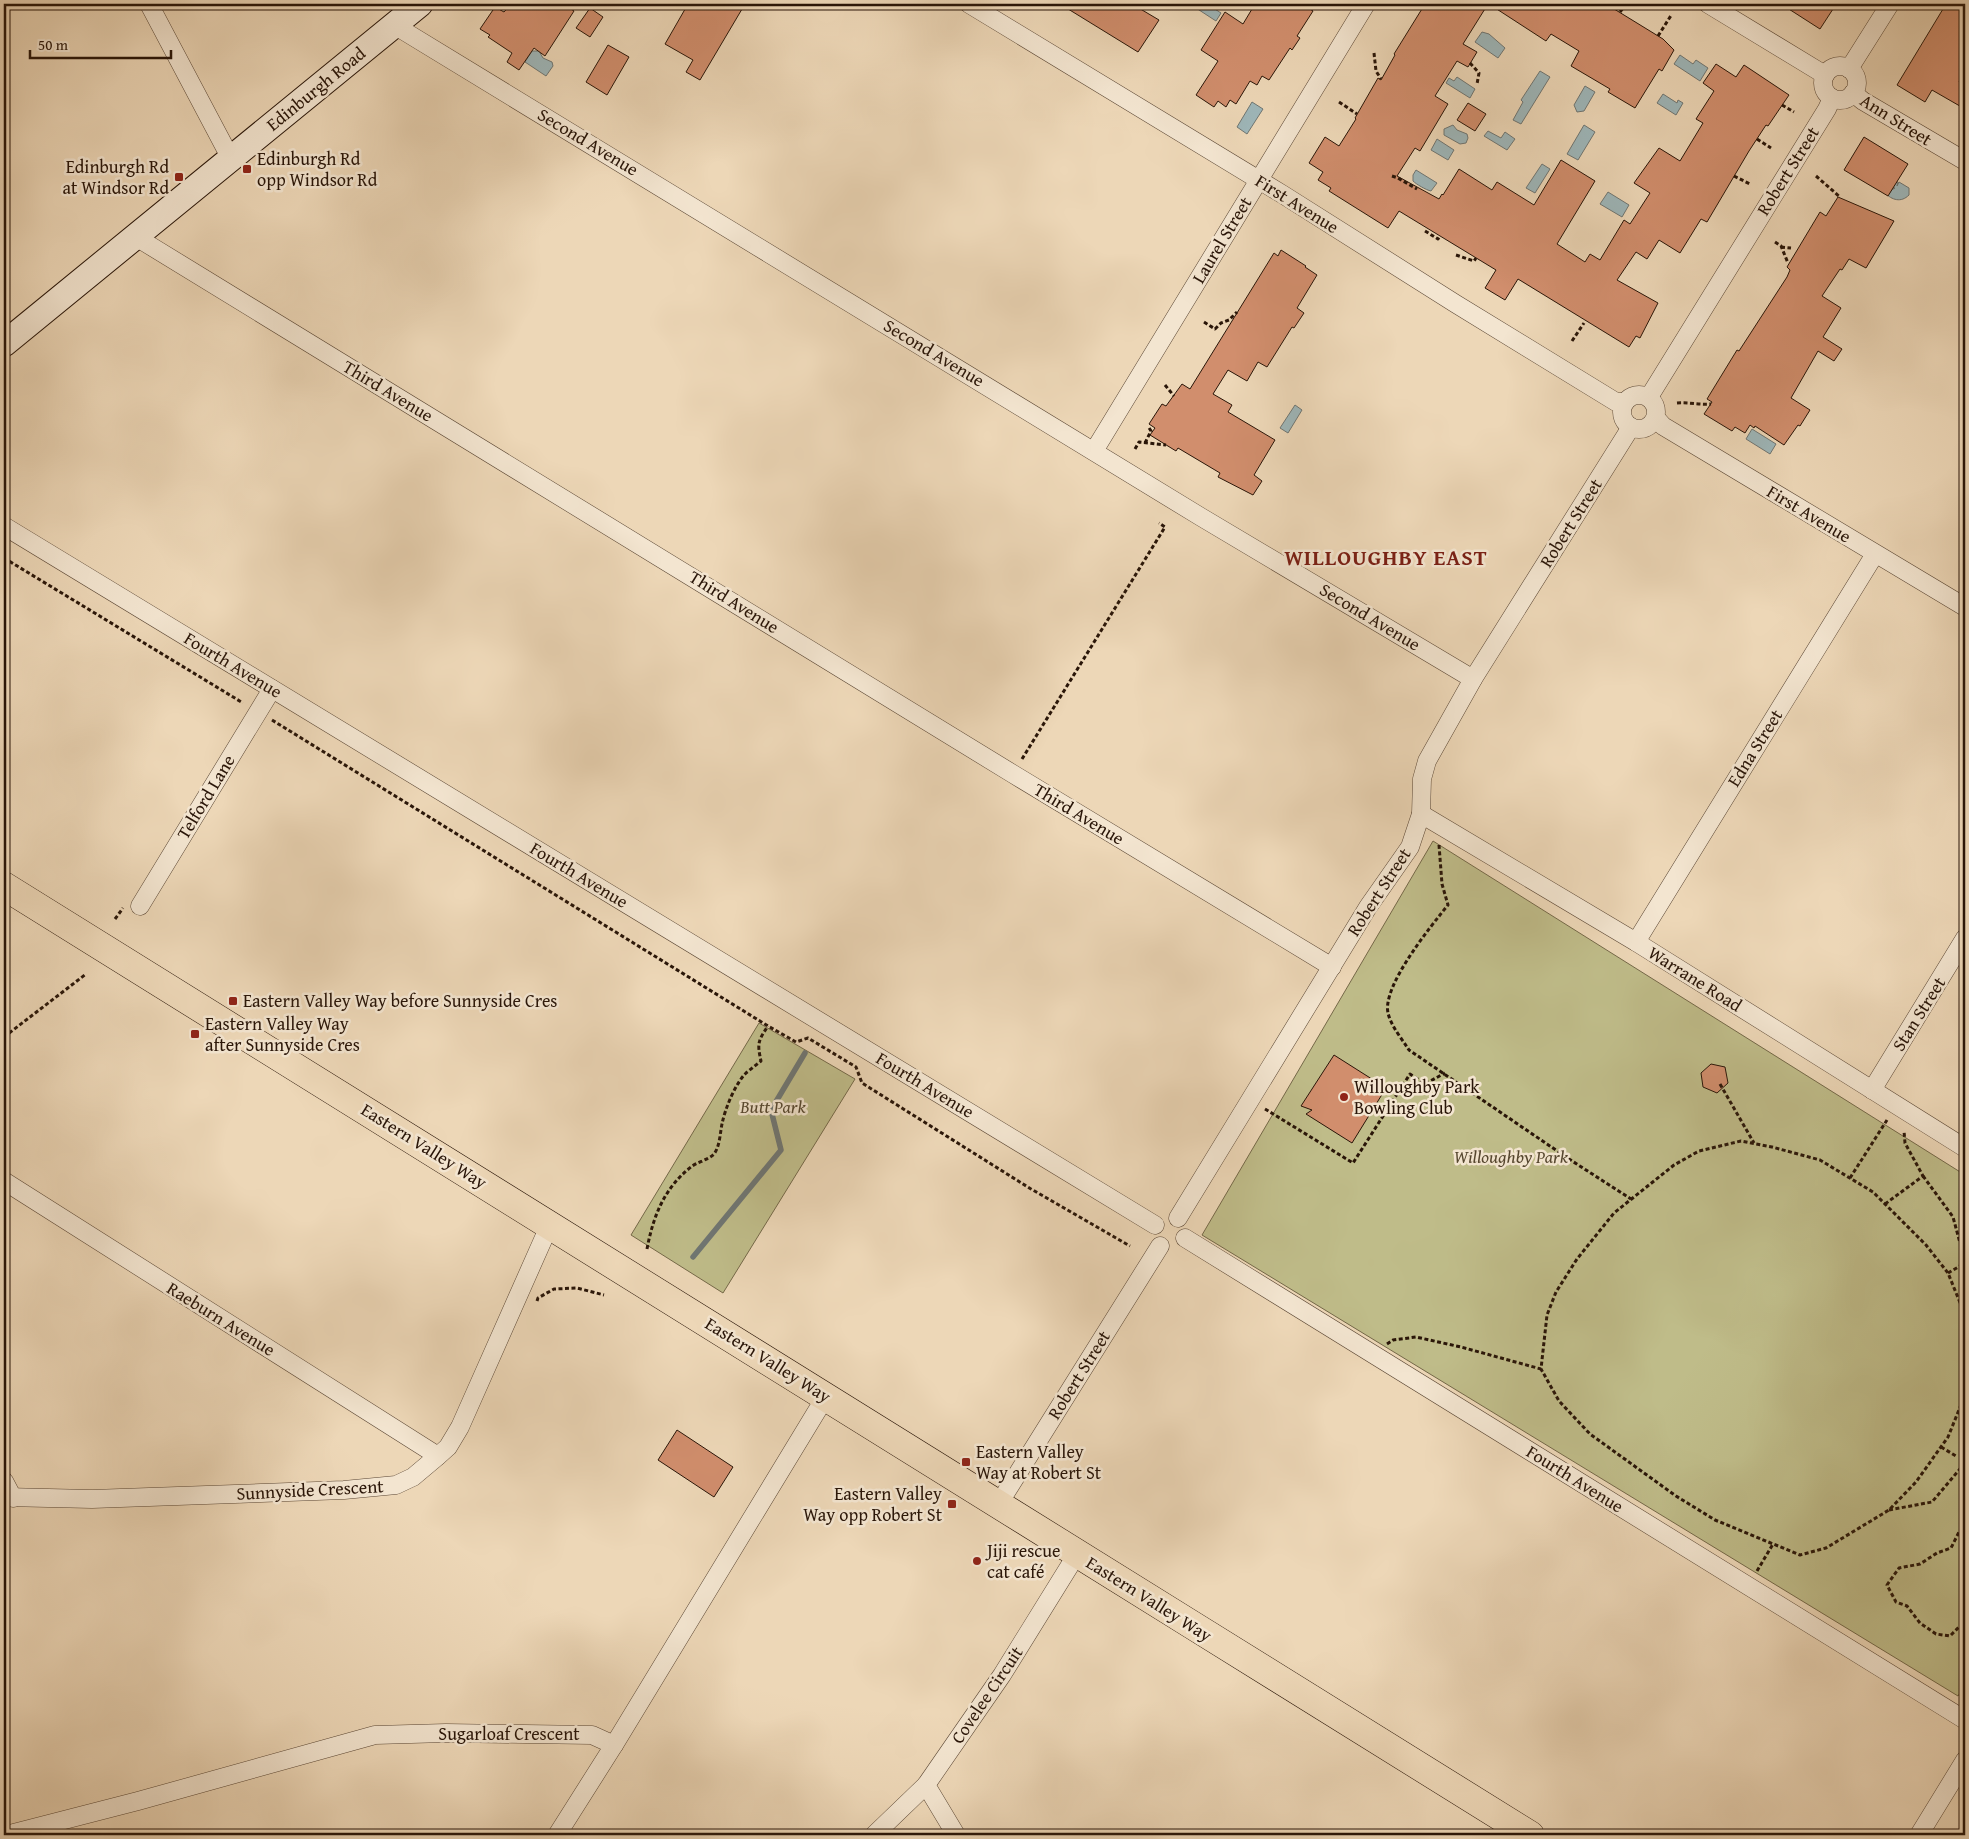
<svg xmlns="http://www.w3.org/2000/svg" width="1969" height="1839" font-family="'Gentium Book Plus',serif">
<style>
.green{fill:#bfbc89;stroke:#746848}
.water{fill:#9eb7ba;stroke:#6f7673}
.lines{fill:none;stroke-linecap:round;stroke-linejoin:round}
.stream{stroke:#6f7673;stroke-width:5.5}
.building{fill:#d18e6d;stroke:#291508}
.street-casing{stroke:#5a4634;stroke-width:19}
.secondary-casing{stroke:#291508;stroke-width:27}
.primary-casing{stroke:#291508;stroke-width:29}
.path{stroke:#291508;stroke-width:3;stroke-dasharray:4 2.5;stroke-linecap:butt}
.street{stroke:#f3e5d0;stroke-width:18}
.secondary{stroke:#f3e5d0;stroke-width:25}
.primary{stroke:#edd7b7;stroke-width:28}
.poi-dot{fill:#8f2418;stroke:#f3e5d0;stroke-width:2}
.labels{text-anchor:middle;stroke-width:5;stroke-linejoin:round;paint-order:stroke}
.street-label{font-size:18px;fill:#291508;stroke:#f3e5d0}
.poi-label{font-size:18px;fill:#291508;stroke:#f3e5d0;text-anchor:start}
.park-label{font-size:18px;font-style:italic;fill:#56472f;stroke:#f3e5d0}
.district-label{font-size:22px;font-weight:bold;letter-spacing:1px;fill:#7a1f14;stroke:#f3e5d0}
</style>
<rect width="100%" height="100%" fill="#edd7b7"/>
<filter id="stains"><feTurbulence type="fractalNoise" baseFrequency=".004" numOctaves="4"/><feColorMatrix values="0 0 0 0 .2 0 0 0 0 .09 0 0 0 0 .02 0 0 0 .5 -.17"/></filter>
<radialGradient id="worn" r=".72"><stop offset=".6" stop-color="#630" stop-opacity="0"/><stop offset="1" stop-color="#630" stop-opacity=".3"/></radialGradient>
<g class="green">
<polygon points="1433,841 1965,1175 1965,1685 1958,1696 1202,1235"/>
<polygon points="759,1023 855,1079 723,1293 631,1235"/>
</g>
<g class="water">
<polygon points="1198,4 1207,4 1221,13 1216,21 1196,8"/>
<polygon points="1482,32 1489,34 1505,48 1498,58 1475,42"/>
<polygon points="532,51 539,51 543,58 552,62 553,66 546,76 525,62"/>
<polygon points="1680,55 1693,64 1696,60 1708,68 1700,81 1674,64"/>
<polygon points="1540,71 1550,77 1521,124 1513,120 1523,102 1521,100"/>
<polygon points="1457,77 1475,89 1470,98 1446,83 1449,78 1454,81"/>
<polygon points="1585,86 1595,92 1584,111 1577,112 1574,105"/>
<polygon points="1663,94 1677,103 1678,100 1683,103 1676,115 1657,103"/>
<polygon points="1252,102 1263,109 1247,134 1237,127"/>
<polygon points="1453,125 1457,130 1467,134 1468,138 1466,143 1460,144 1444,135 1444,129"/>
<polygon points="1584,125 1595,132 1578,160 1567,154"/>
<polygon points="1488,131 1501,138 1505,132 1515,139 1507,150 1484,136"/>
<polygon points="1437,139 1454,150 1448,160 1431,150"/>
<polygon points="1542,164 1550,169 1535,193 1526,188"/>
<path d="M 1416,170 L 1437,183 L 1431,191 C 1426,190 1416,184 1413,181 L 1413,175 Z"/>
<path d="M 1895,181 L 1898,182 L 1897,186 L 1899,182 L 1909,188 L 1909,195 C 1901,203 1892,200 1885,193 L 1895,188 L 1891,188 Z"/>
<polygon points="1608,192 1629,205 1622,217 1600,204"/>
<polygon points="1295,405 1302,410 1288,433 1280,428"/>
<polygon points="1752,429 1776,444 1770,454 1746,439"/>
</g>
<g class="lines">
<polyline class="stream" points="693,1257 781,1150 771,1110 805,1053"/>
</g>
<g class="building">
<polygon points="511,4 563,4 574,11 545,56 534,48 519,70 507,62 512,53 488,37 490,35 480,29 495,7 504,12"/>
<polygon points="688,4 745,4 700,80 686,72 693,60 665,44"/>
<polygon points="1060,4 1132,4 1159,20 1138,52"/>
<polygon points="1255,4 1302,4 1313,11 1297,36 1300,38 1292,50 1290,48 1269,80 1262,76 1257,85 1250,81 1236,104 1230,100 1226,107 1218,101 1214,107 1196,95 1218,61 1201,50 1225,12 1243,24"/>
<polygon points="1425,4 1488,4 1463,44 1477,52 1468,67 1457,61 1435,96 1448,104 1420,151 1415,148 1397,176 1439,199 1442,194 1443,195 1459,169 1492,190 1497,182 1534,205 1561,160 1595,181 1557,244 1585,262 1590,254 1600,260 1624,220 1630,224 1650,193 1634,183 1659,148 1680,161 1703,123 1696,119 1714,91 1703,83 1716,64 1736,77 1744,65 1789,95 1768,126 1766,125 1749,151 1707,222 1701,219 1680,253 1659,240 1647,259 1636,252 1617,280 1658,303 1640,338 1636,336 1629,347 1518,279 1505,300 1485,288 1496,270 1399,211 1388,228 1329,191 1331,188 1318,180 1323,172 1309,163 1325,137 1339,146 1356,119 1355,118 1378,78 1381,80 1395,55 1394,54"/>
<polygon points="1489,4 1606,4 1663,39 1674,50 1662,71 1659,69 1635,108 1608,92 1610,89 1571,66 1579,51 1551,34 1546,41"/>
<polygon points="1781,4 1825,4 1833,9 1820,29"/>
<polygon points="1946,4 1965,4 1965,72 1959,82 1965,86 1965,109 1932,90 1925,102 1897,85"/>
<polygon points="590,8 603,17 590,37 576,28"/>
<polygon points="608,45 629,57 607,95 586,82"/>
<polygon points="1468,103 1486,114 1475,131 1457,120"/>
<polygon points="1864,137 1908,164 1888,196 1844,170"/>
<polygon points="1838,197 1894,221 1866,268 1849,259 1842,270 1840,269 1822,296 1841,308 1823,337 1842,349 1834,361 1818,351 1791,398 1810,410 1800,426 1798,425 1784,445 1755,426 1754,428 1750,425 1745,433 1735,427 1732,431 1704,414 1712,402 1707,399 1737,350 1739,351 1787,277 1790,270 1787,267 1820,212 1826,216"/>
<polygon points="1281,250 1306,266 1305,267 1317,275 1297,308 1304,313 1294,328 1292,327 1267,367 1258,362 1247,381 1228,370 1213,394 1232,405 1228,412 1275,440 1254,475 1262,481 1253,495 1218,477 1220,473 1178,448 1176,451 1150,435 1155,428 1149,424 1162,404 1166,406 1182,384 1190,389 1274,253 1278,256"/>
<polygon points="1334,1055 1386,1088 1352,1143 1306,1114 1312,1110 1301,1106"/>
<polygon points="1711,1064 1725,1067 1728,1083 1717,1093 1703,1087 1701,1073"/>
<polygon points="677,1430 733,1467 714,1497 658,1460"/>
</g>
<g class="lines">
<defs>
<g id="street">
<polyline points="149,4 231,159"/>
<polyline points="969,4 1282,194 1456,304 1616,402 1625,402"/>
<polyline points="1708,4 1825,75"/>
<polyline points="394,25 1201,517 1473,679"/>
<circle cx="1840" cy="83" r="17"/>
<polyline points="1849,69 1890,4"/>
<polyline points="1853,93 1863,101 1965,161"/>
<polyline points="136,237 1013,774 1332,967"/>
<circle cx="1639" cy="412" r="17"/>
<polyline points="1649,397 1827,109 1832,98"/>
<polyline points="1656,418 1663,426 1965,607"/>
<polyline points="1094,451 1366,4"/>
<polyline points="4,526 1155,1225"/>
<polyline points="1421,814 1636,942 1965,1148"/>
<polyline points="140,906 272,689"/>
<polyline points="1636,942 1875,554"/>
<polyline points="1872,1090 1965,938"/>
<polyline points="4,1181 438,1456"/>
<polyline points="1178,1218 1368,907 1410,847 1421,814 1422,779 1427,761 1473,679 1631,427"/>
<polyline points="1185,1238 1965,1720"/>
<polyline points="4,1481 13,1498"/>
<polyline points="4,1497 92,1499 344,1490 396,1485 413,1477 438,1456 448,1447 460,1427 550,1224"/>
<polyline points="998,1505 1160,1246"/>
<polyline points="6,1835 138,1801 375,1735 446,1733 592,1735 614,1745 826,1396"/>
<polyline points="557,1835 614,1745"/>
<polyline points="874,1835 926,1785"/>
<polyline points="956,1835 926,1785 1002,1675 1077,1554"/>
<polyline points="1919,1835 1965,1760"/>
</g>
<polyline id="secondary" points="4,344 420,4"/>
<path id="primary" d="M 4,886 C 513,1201 1021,1519 1530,1835"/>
</defs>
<use href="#street" class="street-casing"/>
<use href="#secondary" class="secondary-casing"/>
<use href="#primary" class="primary-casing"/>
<g class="path">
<polyline points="1620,12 1626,4"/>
<polyline points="1658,36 1672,14"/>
<polyline points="1374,53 1376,71 1381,79"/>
<polyline points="1470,63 1479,73 1477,84"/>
<polyline points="1339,102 1357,114"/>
<polyline points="1782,105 1794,112"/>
<polyline points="1757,139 1771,148"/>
<polyline points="1392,176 1398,178 1417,189"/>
<polyline points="1734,176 1750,184"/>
<polyline points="1816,176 1840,197"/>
<polyline points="1425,231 1438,239 1440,236"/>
<polyline points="1775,242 1781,246 1788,263"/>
<polyline points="1781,247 1791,248"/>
<polyline points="1456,255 1474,261 1476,258"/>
<polyline points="1204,322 1215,329 1221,323 1229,320 1237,312"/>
<polyline points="1572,341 1584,323"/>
<polyline points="1165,385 1174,396"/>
<path d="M 1677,403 C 1689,402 1699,405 1711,404"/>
<polyline points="1145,443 1151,431 1148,426"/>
<polyline points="1135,449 1139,442 1166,445"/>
<polyline points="4,558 243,703"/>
<polyline points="272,720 768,1026 796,1042 808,1038 856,1067 862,1083 1031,1189 1130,1246"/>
<polyline points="1022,759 1165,527 1159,523"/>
<path d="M 1439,845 L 1442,884 L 1448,905 C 1431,926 1382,986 1388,1013 C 1391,1026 1402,1039 1409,1050 L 1569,1159 L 1631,1199"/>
<polyline points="115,919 123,908"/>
<polyline points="4,1037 86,974"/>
<polyline points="1720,1084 1754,1143"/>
<polyline points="1265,1109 1353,1163 1410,1074 1425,1084 1445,1073"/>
<polyline points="1923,1176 1953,1217 1960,1243 1965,1251"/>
<polyline points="1850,1178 1887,1120"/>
<polyline points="1885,1204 1923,1176 1905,1143 1904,1131"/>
<path d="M 647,1249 C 653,1217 664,1188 691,1167 C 697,1162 708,1160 714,1154 C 720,1146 720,1133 722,1124 C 725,1109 735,1084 746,1073 C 751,1069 756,1065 761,1061 C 757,1043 758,1041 768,1026"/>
<polyline points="1948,1273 1965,1263"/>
<polyline points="537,1301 538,1298 554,1289 577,1288 604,1295"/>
<polyline points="1965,1315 1948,1273 1926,1245 1873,1192 1820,1160 1772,1147 1741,1141 1699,1151 1674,1165 1614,1213 1577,1259 1556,1292 1547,1315 1541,1369 1559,1401 1590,1434 1676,1496 1715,1520 1800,1555 1826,1548 1889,1510 1916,1482 1948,1437 1965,1395"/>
<polyline points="1387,1344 1393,1340 1416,1337 1461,1347 1541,1369"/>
<polyline points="1941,1447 1956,1456"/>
<polyline points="1889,1510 1932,1502 1965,1463"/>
<polyline points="1965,1532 1959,1532 1951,1548 1937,1553 1920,1564 1899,1568 1887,1585 1896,1602 1907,1606 1920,1623 1936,1634 1950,1636 1960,1626 1965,1625"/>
<polyline points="1757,1571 1773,1544"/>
</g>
<use href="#street" class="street"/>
<use href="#secondary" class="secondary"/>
<use href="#primary" class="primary"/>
</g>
<g class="poi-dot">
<rect x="242" y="164" width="10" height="10" rx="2.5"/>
<rect x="174" y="172" width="10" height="10" rx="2.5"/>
<rect x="228" y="996" width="10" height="10" rx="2.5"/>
<rect x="190" y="1029" width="10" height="10" rx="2.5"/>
<circle cx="1344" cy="1097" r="5"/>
<rect x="961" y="1457" width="10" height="10" rx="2.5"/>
<rect x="947" y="1499" width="10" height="10" rx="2.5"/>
<circle cx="977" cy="1561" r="5"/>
</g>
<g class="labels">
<g class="street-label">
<text transform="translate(316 89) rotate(-39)" y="6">Edinburgh Road</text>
<text transform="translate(1896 120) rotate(32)" y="6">Ann Street</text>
<text transform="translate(588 142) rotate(31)" y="6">Second Avenue</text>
<text transform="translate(1788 171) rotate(-58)" y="6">Robert Street</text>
<text transform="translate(1297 204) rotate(32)" y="6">First Avenue</text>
<text transform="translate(1222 240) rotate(-59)" y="6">Laurel Street</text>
<text transform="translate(934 353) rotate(31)" y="6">Second Avenue</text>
<text transform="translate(388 391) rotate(31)" y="6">Third Avenue</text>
<text transform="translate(1809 514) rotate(31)" y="6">First Avenue</text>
<text transform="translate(1571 523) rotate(-58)" y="6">Robert Street</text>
<text transform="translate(734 602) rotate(32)" y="6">Third Avenue</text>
<text transform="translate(1370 617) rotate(31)" y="6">Second Avenue</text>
<text transform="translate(233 665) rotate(31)" y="6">Fourth Avenue</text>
<text transform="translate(1755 748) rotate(-58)" y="6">Edna Street</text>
<text transform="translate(206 797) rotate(-59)" y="6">Telford Lane</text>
<text transform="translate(1079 814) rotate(31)" y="6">Third Avenue</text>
<text transform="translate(579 875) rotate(31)" y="6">Fourth Avenue</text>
<text transform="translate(1379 892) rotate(-57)" y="6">Robert Street</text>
<text transform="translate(1695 979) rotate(32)" y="6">Warrane Road</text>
<text transform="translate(1919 1014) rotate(-58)" y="6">Stan Street</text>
<text transform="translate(925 1085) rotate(31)" y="6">Fourth Avenue</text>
<text transform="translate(424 1146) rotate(32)" y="6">Eastern Valley Way</text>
<text transform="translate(221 1319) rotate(32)" y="6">Raeburn Avenue</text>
<text transform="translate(768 1360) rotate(32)" y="6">Eastern Valley Way</text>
<text transform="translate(1079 1375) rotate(-58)" y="6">Robert Street</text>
<text transform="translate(1575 1479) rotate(32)" y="6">Fourth Avenue</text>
<text transform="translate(310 1490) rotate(-3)" y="6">Sunnyside Crescent</text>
<text transform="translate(1149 1599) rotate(32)" y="6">Eastern Valley Way</text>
<text transform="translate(987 1695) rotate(-56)" y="6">Covelee Circuit</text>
<text x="509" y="1740">Sugarloaf Crescent</text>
</g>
<g class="poi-label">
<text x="257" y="165">Edinburgh Rd<tspan x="257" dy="21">opp Windsor Rd</tspan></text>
<text x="169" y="173" text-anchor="end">Edinburgh Rd<tspan x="169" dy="21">at Windsor Rd</tspan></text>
<text x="243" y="1007">Eastern Valley Way before Sunnyside Cres</text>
<text x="205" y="1030">Eastern Valley Way<tspan x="205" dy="21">after Sunnyside Cres</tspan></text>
<text x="1354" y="1093">Willoughby Park<tspan x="1354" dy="21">Bowling Club</tspan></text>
<text x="976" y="1458">Eastern Valley<tspan x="976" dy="21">Way at Robert St</tspan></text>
<text x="942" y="1500" text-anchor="end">Eastern Valley<tspan x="942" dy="21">Way opp Robert St</tspan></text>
<text x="987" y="1557">Jiji rescue<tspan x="987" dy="21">cat café</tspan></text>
</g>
<g class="park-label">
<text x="773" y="1113">Butt Park</text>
<text x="1511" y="1163">Willoughby Park</text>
</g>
<g class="district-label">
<text x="1386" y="565">WILLOUGHBY EAST</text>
</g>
</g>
<rect width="1969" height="1839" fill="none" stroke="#edd7b7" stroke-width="20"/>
<rect x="5" y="5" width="1959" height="1829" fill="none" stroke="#291508" stroke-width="2.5"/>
<rect x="10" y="10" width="1949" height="1819" fill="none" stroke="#291508"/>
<path d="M30 50v8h141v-8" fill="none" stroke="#291508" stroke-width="2.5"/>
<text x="38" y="50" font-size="15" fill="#291508" stroke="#f3e5d0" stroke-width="4" paint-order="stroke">50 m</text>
<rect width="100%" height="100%" filter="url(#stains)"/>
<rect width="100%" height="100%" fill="url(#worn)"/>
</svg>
